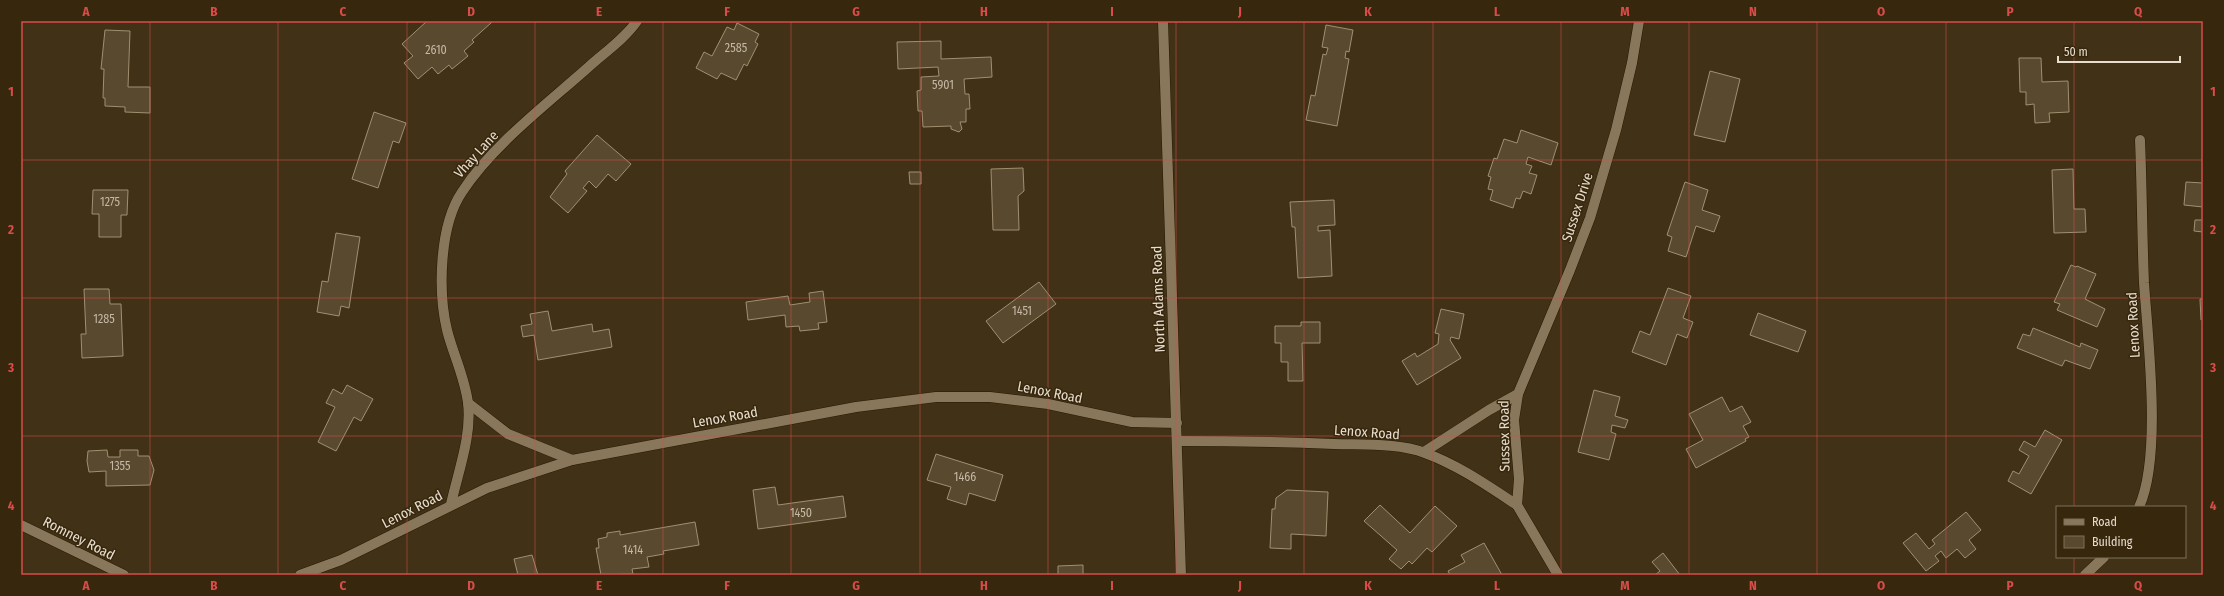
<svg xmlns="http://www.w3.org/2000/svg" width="2224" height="596" font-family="'Fira Sans Condensed',sans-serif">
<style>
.building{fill:#59492e;stroke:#a28f72}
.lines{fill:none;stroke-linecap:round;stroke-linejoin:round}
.minor-casing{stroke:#271900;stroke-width:11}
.tertiary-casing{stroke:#271900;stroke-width:11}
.minor{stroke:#89775b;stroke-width:10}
.tertiary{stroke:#89775b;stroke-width:10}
.grid{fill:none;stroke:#d94c49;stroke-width:1;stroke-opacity:0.55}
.labels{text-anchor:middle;stroke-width:3;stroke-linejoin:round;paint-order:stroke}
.number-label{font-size:12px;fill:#c4b8a6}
.street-label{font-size:14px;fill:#e7ddce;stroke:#37270d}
.neatline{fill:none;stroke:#d94c49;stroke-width:1.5}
.grid-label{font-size:13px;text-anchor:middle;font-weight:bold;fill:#d94c49}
</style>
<rect width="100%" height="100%" fill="#413217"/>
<g class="building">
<polygon points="427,21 492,21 492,22 472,40 474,42 464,51 468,56 452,69 449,65 438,74 432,67 418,79 404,63 413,56 402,44"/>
<polygon points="737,23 759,34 755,42 758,44 747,66 744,64 736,80 721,73 717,79 696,68 704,52 712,56 727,27 734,30"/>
<polygon points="1326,25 1353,30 1349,52 1346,51 1345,58 1349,59 1337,126 1306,120 1311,95 1315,96 1323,54 1326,55 1328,48 1322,47"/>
<polygon points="105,30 130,31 128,87 150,87 150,113 125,112 125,107 105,106 105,98 103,98 104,69 101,69"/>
<polygon points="941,41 941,59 991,57 992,77 964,79 965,94 969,94 970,109 966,109 966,122 960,122 962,129 959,132 951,129 951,126 923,127 922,111 918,111 917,91 921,90 921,77 939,76 938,67 898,69 897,42"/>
<polygon points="2019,58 2041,58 2042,82 2068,81 2069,112 2049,113 2050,122 2035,123 2034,104 2026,105 2026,92 2020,92"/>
<polygon points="1710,71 1740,79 1725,142 1694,135"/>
<polygon points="374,112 406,123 399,143 393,141 378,188 352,179"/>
<polygon points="1521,130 1558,143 1551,165 1528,157 1526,164 1532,166 1529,173 1537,175 1531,194 1523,191 1520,199 1516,198 1513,208 1490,200 1493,190 1488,189 1491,177 1488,176 1494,158 1497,159 1504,139 1517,143"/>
<polygon points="597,135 631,164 616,181 608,174 596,188 589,181 583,188 587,191 568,213 550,197 567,174 565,171"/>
<polygon points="1023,168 1024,191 1018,196 1019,230 993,230 991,169"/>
<polygon points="2073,169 2074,209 2085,209 2086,232 2054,233 2052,170"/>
<polygon points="909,172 921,172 921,184 910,184"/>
<polygon points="1685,182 1708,190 1702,210 1720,216 1714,232 1696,226 1686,257 1668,251 1672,237 1667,235"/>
<polygon points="2186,182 2203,183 2203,207 2184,205"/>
<polygon points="93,190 128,190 127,215 121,215 121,237 99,237 99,214 92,214"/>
<polygon points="1334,200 1335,225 1318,226 1318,231 1330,230 1332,276 1298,278 1295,227 1292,227 1290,202"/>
<polygon points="2203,217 2203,232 2194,231 2195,220 2203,220"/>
<polygon points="336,233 360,237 349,308 341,306 339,316 317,312 322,281 328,282"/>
<polygon points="2071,265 2076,267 2077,266 2096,274 2085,299 2105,309 2097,327 2057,310 2060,304 2054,302"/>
<polygon points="1039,282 1056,304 1003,343 986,321"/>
<polygon points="1668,288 1691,296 1683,318 1693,322 1687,338 1677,334 1666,365 1632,352 1640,331 1650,335"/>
<polygon points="84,289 109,289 110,304 121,304 123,356 82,358 81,334 86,334"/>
<polygon points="823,291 827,322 818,323 819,329 800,331 799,326 786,327 785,315 748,320 746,302 788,296 790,305 810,302 809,293"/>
<polygon points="2200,299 2203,299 2203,319 2201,320"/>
<polygon points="1441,309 1464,314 1459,339 1451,337 1450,340 1461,358 1417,385 1402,361 1415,353 1417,357 1438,344 1439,334 1435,333"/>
<polygon points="548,311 552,331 592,324 593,332 609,329 612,347 538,360 534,335 523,337 521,326 532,324 530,314"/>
<polygon points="1758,313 1806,331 1798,352 1750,335"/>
<polygon points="1301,322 1320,322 1320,343 1302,343 1303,381 1288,381 1288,362 1281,362 1281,343 1275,343 1275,326 1301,326"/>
<polygon points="2033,328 2080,347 2081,343 2098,350 2090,369 2065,360 2062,366 2017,348 2023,334 2030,336"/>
<polygon points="347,385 373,399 361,421 354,417 336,451 318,442 335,407 326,403 333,389 342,394"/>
<polygon points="1594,390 1620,397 1615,416 1628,420 1625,428 1612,425 1611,432 1616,434 1609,460 1578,452"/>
<polygon points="1722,397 1730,412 1742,406 1751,422 1743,426 1749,437 1745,439 1746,441 1696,468 1686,449 1703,440 1689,414"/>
<polygon points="2045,430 2062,440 2031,494 2008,481 2013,471 2019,474 2029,456 2019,450 2024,441 2035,447"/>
<polygon points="107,450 108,457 120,457 120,450 138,450 138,456 149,456 154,470 150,485 106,486 106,471 89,472 87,461 88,451"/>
<polygon points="936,454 1003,475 995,501 969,493 966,505 947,499 951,487 927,480"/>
<polygon points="775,487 778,505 843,496 846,517 758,529 753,490"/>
<polygon points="1287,490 1328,492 1326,536 1291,534 1291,549 1270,548 1272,509 1275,509 1276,498"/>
<polygon points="1380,505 1410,533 1435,506 1457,526 1432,552 1427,548 1412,564 1409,561 1401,569 1389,559 1397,550 1364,521"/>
<polygon points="1966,512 1981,530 1969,540 1976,549 1965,558 1957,549 1946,558 1941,551 1935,556 1939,561 1926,571 1903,543 1916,533 1929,549 1935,544 1932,540"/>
<polygon points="695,522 699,545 663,551 664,554 647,557 649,567 632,569 633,574 601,575 596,548 599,548 598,539 607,537 607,533 620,531 620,535"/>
<polygon points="1484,543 1502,575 1450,575 1448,571 1465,562 1461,555"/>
<polygon points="1663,553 1680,575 1655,575 1660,571 1652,562"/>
<polygon points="532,555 538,575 518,575 514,559"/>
<polygon points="1083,565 1083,575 1058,575 1058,566"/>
</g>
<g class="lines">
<defs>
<g id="minor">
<polyline points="468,403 508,434 572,460"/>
<path d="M 1177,441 C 1229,441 1282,442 1334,444 C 1362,445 1399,443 1425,453 C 1458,465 1488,486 1517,505"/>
<polyline points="1424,452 1489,410 1518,394"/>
<path d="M 451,504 C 458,472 472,436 468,403 C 465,378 453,354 447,330 C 438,292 439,226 462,192 C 493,144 551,101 593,63 C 608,50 626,37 637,21"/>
<path d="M 2139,507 C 2162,457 2148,341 2144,283 C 2142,236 2142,188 2140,140"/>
<polyline points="21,525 124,575"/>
<polyline points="300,575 341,560 487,488 572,460 856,407 936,397 990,397 1048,404 1132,422 1177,423"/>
<polyline points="1558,575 1517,505 1519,479 1514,420 1518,394 1570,270 1590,218 1616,130 1632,63 1639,21"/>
<polyline points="2085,575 2104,557"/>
</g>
<polyline id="tertiary" points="1163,21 1181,575"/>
</defs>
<use href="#minor" class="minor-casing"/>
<use href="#tertiary" class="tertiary-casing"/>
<use href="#minor" class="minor"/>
<use href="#tertiary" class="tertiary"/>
</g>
<path class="grid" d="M 150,21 L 150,575M 278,21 L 278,575M 407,21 L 407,575M 535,21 L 535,575M 663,21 L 663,575M 791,21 L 791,575M 920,21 L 920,575M 1048,21 L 1048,575M 1176,21 L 1176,575M 1304,21 L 1304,575M 1433,21 L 1433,575M 1561,21 L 1561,575M 1689,21 L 1689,575M 1817,21 L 1817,575M 1946,21 L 1946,575M 2074,21 L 2074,507M 21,160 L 2203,160M 21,298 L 2203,298M 21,436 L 2203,436M 2074,557 L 2074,575"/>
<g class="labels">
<g class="number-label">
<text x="736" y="52">2585</text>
<text x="436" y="54">2610</text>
<text x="943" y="89">5901</text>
<text x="110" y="206">1275</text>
<text x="1022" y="315">1451</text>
<text x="104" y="323">1285</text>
<text x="120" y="470">1355</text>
<text x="965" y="481">1466</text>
<text x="801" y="517">1450</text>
<text x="633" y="554">1414</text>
</g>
<g class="street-label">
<text transform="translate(476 154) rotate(-48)" y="5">Vhay Lane</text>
<text transform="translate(1577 207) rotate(-72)" y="5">Sussex Drive</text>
<text transform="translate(1158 299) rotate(-92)" y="5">North Adams Road</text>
<text transform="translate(2133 325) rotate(-93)" y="5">Lenox Road</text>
<text transform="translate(1050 392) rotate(11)" y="5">Lenox Road</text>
<text transform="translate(725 417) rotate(-10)" y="5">Lenox Road</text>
<text transform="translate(1367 432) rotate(4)" y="5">Lenox Road</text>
<text transform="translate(1504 436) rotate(-91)" y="5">Sussex Road</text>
<text transform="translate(412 509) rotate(-27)" y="5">Lenox Road</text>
<text transform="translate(79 538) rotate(27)" y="5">Romney Road</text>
</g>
</g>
<rect width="2224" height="596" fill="none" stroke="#37270d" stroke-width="44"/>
<rect x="2056" y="506" width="130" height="52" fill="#37270d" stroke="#7d705a"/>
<rect x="2064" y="519" width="20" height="6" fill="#89775b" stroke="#7d705a"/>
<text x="2092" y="526" font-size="12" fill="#e7ddce">Road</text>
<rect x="2064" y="536" width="20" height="12" fill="#59492e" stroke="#7d705a"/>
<text x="2092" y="546" font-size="12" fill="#e7ddce">Building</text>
<path d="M2058 56v6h122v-6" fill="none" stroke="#e7ddce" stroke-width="2"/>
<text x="2064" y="56" font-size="12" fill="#e7ddce" stroke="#37270d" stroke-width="3" paint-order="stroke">50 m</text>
<rect x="22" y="22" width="2180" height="552" class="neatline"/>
<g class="grid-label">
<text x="86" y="16">A</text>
<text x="214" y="16">B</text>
<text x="343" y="16">C</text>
<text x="471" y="16">D</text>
<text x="599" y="16">E</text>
<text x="727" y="16">F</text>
<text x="856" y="16">G</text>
<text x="984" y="16">H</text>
<text x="1112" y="16">I</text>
<text x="1240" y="16">J</text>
<text x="1368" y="16">K</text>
<text x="1497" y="16">L</text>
<text x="1625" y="16">M</text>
<text x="1753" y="16">N</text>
<text x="1881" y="16">O</text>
<text x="2010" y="16">P</text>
<text x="2138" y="16">Q</text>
<text x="11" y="96">1</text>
<text x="2213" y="96">1</text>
<text x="11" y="234">2</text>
<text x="2213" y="234">2</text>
<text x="11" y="372">3</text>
<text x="2213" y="372">3</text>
<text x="11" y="510">4</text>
<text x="2213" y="510">4</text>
<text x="86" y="590">A</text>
<text x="214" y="590">B</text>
<text x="343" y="590">C</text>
<text x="471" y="590">D</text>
<text x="599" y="590">E</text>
<text x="727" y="590">F</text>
<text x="856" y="590">G</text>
<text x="984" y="590">H</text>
<text x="1112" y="590">I</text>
<text x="1240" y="590">J</text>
<text x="1368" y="590">K</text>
<text x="1497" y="590">L</text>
<text x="1625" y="590">M</text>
<text x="1753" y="590">N</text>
<text x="1881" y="590">O</text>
<text x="2010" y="590">P</text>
<text x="2138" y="590">Q</text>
</g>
</svg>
